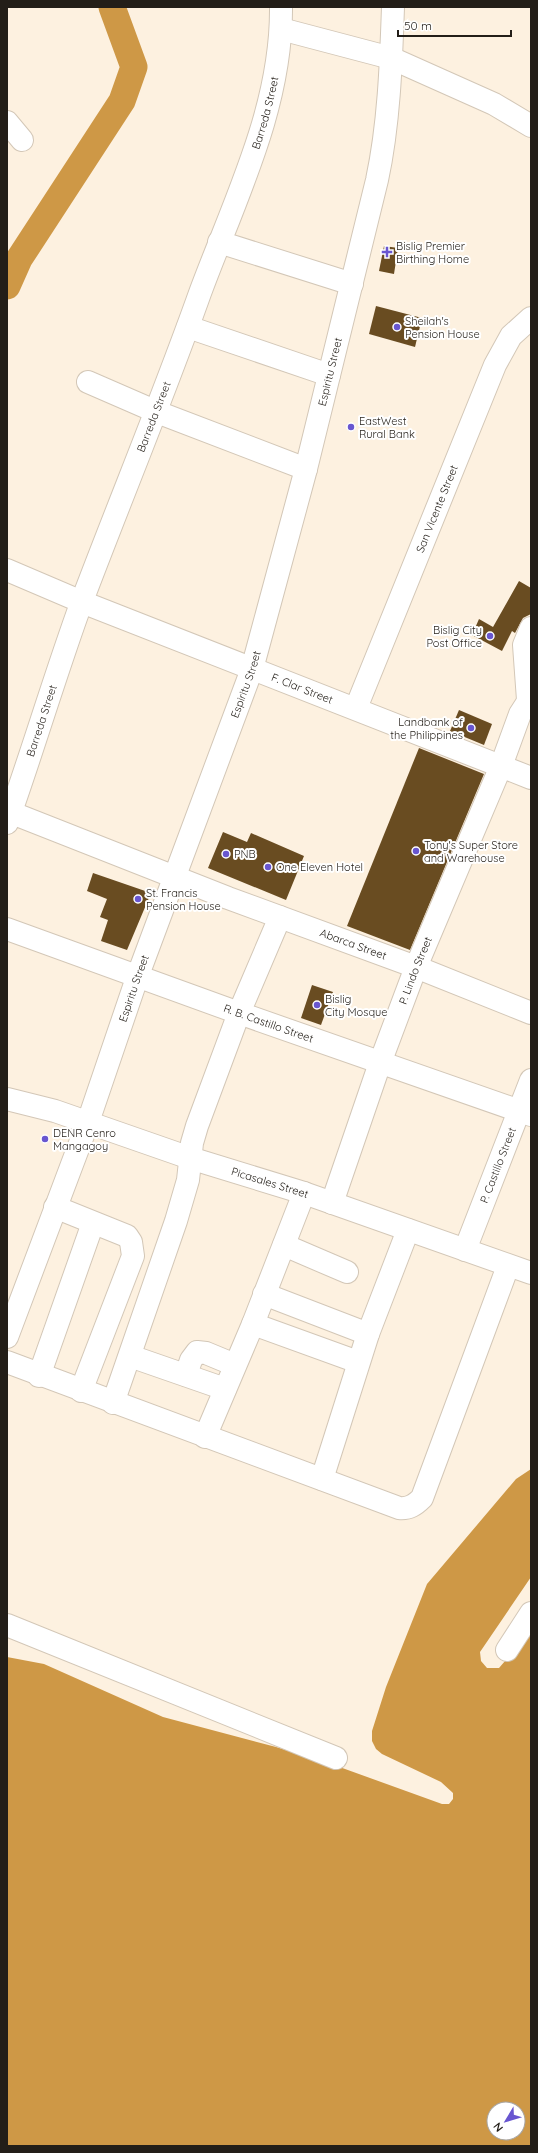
<svg xmlns="http://www.w3.org/2000/svg" width="538" height="2153" font-family="Quicksand,sans-serif">
<style>
.water{fill:#ce9846;fill-rule:evenodd}
.lines{fill:none;stroke-linecap:round;stroke-linejoin:round}
.river{stroke:#ce9846;stroke-width:27}
.building{fill:#694c21}
.minor-casing{stroke:#d3c7b7;stroke-width:24}
.minor{stroke:#fff;stroke-width:22}
.poi-dot{fill:#6856d0;stroke:#fff;stroke-width:1.5}
.labels{text-anchor:middle;stroke-width:4;stroke-linejoin:round;paint-order:stroke}
.street-label{font-size:11px;fill:#231e18;stroke:#fff}
.poi-label{font-size:11px;fill:#231e18;stroke:#fff;text-anchor:start}
</style>
<rect width="100%" height="100%" fill="#fdf1e0"/>
<path class="water" d="M 531,1469 L 531,1577 L 480,1652 L 481,1661 L 487,1668 L 499,1668 L 531,1631 L 531,2146 L 7,2146 L 7,1657 L 44,1664 L 163,1717 L 276,1747 L 334,1765 L 442,1804 L 449,1804 L 453,1799 L 453,1793 L 441,1782 L 382,1754 L 376,1749 L 372,1741 L 372,1731 L 386,1687 L 427,1584 L 516,1479 ZM 494,2109 L 518,2109 L 518,2133 L 494,2133 Z"/>
<g class="lines">
<polyline class="river" points="7,286 19,259 122,101 134,67 112,7"/>
</g>
<g class="building">
<polygon points="384,246 398,248 394,274 379,271"/>
<polygon points="376,306 422,318 415,347 369,334"/>
<polygon points="519,581 531,588 531,614 523,618 515,633 512,631 502,651 472,635 479,619 493,627"/>
<polygon points="459,710 492,724 484,745 450,731"/>
<polygon points="419,748 484,774 410,950 347,926"/>
<polygon points="223,832 247,842 251,833 304,856 286,900 208,868"/>
<polygon points="93,873 151,893 127,950 101,941 108,920 100,917 107,899 87,891"/>
<polygon points="312,985 333,992 321,1025 301,1018"/>
</g>
<g class="lines">
<defs>
<g id="minor">
<polyline points="281,29 391,58 494,104 531,126"/>
<polyline points="7,122 22,140"/>
<polyline points="219,242 352,284"/>
<polyline points="188,327 329,375"/>
<polyline points="88,382 157,412 306,469"/>
<path id="s1" d="M 7,570 L 82,602 L 531,778"/>
<polyline points="528,700 524,645 531,628"/>
<path id="s2" d="M 356,708 L 495,365 L 511,336 L 531,318"/>
<path id="s3" d="M 7,811 L 228,898 L 416,967 L 531,1013"/>
<path id="s4" d="M 7,823 C 33,750 55,675 82,601 C 121,498 163,397 200,293 C 234,201 282,108 281,7"/>
<path id="s5" d="M 7,929 L 239,1013 L 531,1115"/>
<path id="s6" d="M 7,1099 L 55,1111 L 190,1158 L 304,1193 L 531,1273"/>
<path id="s7" d="M 332,1203 L 380,1063 L 416,967 L 501,766 L 520,714 L 531,697"/>
<polyline points="55,1207 127,1236 131,1242 133,1256 81,1391"/>
<polyline points="284,1245 347,1272"/>
<path id="s8" d="M 465,1250 L 531,1080"/>
<polyline points="264,1294 368,1334"/>
<polyline points="253,1324 358,1362"/>
<path id="s9" d="M 7,1337 L 88,1122 L 138,975 L 252,669 L 306,469 L 377,180 C 389,124 391,65 393,7"/>
<polyline points="130,1356 225,1389"/>
<path d="M 7,1362 L 399,1508 C 409,1509 415,1505 422,1498 L 508,1266"/>
<polyline points="186,1375 191,1360 197,1352 206,1353 235,1365"/>
<polyline points="39,1376 93,1223"/>
<polyline points="113,1403 176,1221 188,1180 192,1143 197,1126 239,1013 280,917"/>
<polyline points="205,1437 253,1324 304,1193"/>
<polyline points="322,1479 368,1334 408,1230"/>
<polyline points="7,1625 336,1758"/>
<polyline points="507,1650 531,1613"/>
</g>
</defs>
<use href="#minor" class="minor-casing"/>
<use href="#minor" class="minor"/>
</g>
<g class="poi-dot">
<path d="M385 246h4v4h4v4h-4v4h-4v-4h-4v-4h4z"/>
<circle cx="397" cy="327" r="4"/>
<circle cx="351" cy="427" r="4"/>
<circle cx="490" cy="636" r="4"/>
<circle cx="471" cy="728" r="4"/>
<circle cx="416" cy="851" r="4"/>
<circle cx="226" cy="854" r="4"/>
<circle cx="268" cy="867" r="4"/>
<circle cx="138" cy="899" r="4"/>
<circle cx="317" cy="1005" r="4"/>
<circle cx="45" cy="1139" r="4"/>
</g>
<g class="labels">
<g class="street-label">
<text dy="4" stroke="none"><textPath href="#s4" startOffset="756">Barreda Street</textPath></text>
<text dy="4" stroke="none"><textPath href="#s9" startOffset="1019">Espiritu Street</textPath></text>
<text dy="4" stroke="none"><textPath href="#s4" startOffset="432">Barreda Street</textPath></text>
<text dy="4" stroke="none"><textPath href="#s2" startOffset="215">San Vicente Street</textPath></text>
<text dy="4" stroke="none"><textPath href="#s9" startOffset="695">Espiritu Street</textPath></text>
<text dy="4" stroke="none"><textPath href="#s1" startOffset="318">F. Clar Street</textPath></text>
<text dy="4" stroke="none"><textPath href="#s4" startOffset="108">Barreda Street</textPath></text>
<text dy="4" stroke="none"><textPath href="#s3" startOffset="371">Abarca Street</textPath></text>
<text dy="4" stroke="none"><textPath href="#s7" startOffset="247">P. Lindo Street</textPath></text>
<text dy="4" stroke="none"><textPath href="#s9" startOffset="371">Espiritu Street</textPath></text>
<text dy="4" stroke="none"><textPath href="#s5" startOffset="278">R. B. Castillo Street</textPath></text>
<text dy="4" stroke="none"><textPath href="#s8" startOffset="91">P. Castillo Street</textPath></text>
<text dy="4" stroke="none"><textPath href="#s6" startOffset="276">Picasales Street</textPath></text>
</g>
<g class="poi-label">
<text x="396" y="250">Bislig Premier<tspan x="396" dy="13">Birthing Home</tspan></text>
<text x="405" y="325">Sheilah's<tspan x="405" dy="13">Pension House</tspan></text>
<text x="359" y="425">EastWest<tspan x="359" dy="13">Rural Bank</tspan></text>
<text x="482" y="634" text-anchor="end">Bislig City<tspan x="482" dy="13">Post Office</tspan></text>
<text x="463" y="726" text-anchor="end">Landbank of<tspan x="463" dy="13">the Philippines</tspan></text>
<text x="424" y="849">Tony's Super Store<tspan x="424" dy="13">and Warehouse</tspan></text>
<text x="234" y="858">PNB</text>
<text x="276" y="871">One Eleven Hotel</text>
<text x="146" y="897">St. Francis<tspan x="146" dy="13">Pension House</tspan></text>
<text x="325" y="1003">Bislig<tspan x="325" dy="13">City Mosque</tspan></text>
<text x="53" y="1137">DENR Cenro<tspan x="53" dy="13">Mangagoy</tspan></text>
</g>
</g>
<rect width="538" height="2153" fill="none" stroke="#231e18" stroke-width="16"/>
<g transform="translate(506 2121) rotate(232)"><circle r="19" fill="#ffffff" stroke="#a7a5a3"/>
<path d="M0-3L7 15L0 10L-7 15Z" fill="#6856d0"/>
<text y="-6" font-size="11" font-weight="bold" text-anchor="middle" fill="#231e18">N</text>
</g>
<path d="M398 30v6h113v-6" fill="none" stroke="#231e18" stroke-width="2"/>
<text x="404" y="30" font-size="12" fill="#231e18" stroke="#ffffff" stroke-width="3" paint-order="stroke">50 m</text>
</svg>
